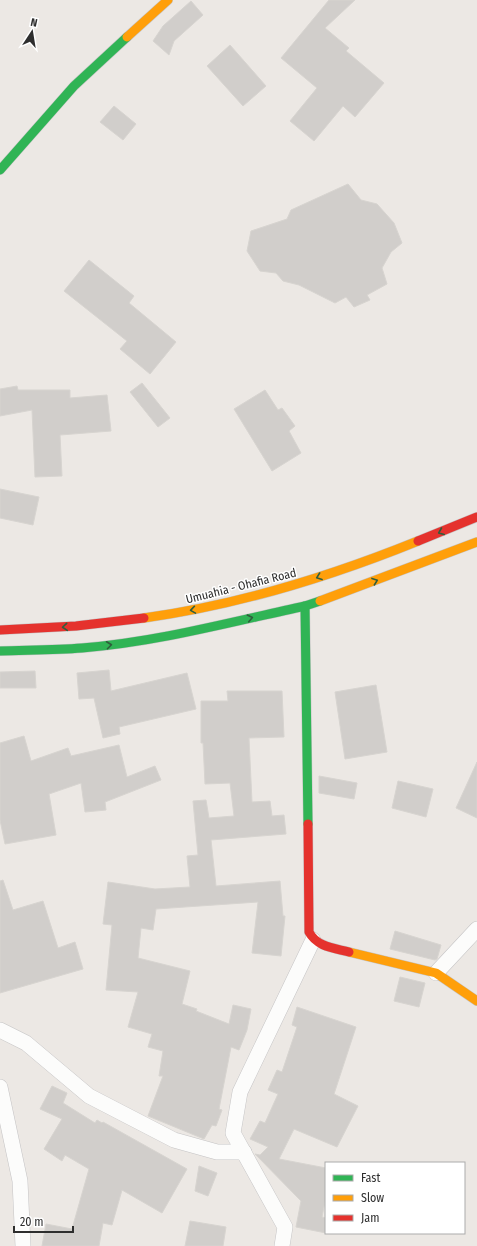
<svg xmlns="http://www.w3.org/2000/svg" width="477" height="1246" font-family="'Fira Sans Condensed',sans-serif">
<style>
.building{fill:#d1cecb;stroke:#d7d4d0}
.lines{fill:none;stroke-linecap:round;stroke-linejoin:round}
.street-casing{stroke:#c5c4c5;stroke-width:16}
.fast-casing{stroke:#c5c4c5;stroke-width:10}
.slow-casing{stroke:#c5c4c5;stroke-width:10}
.jam-casing{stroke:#c5c4c5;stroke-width:10}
.street{stroke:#fcfcfb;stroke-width:15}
.fast{stroke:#30b455;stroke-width:9}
.slow{stroke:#ff9f0a;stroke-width:9}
.jam{stroke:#e5322d;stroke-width:9}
.oneway{stroke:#2f5d3c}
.labels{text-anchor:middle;stroke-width:3;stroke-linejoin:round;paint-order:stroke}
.street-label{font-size:12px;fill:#2e2e2e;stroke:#fff}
</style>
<rect width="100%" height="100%" fill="#ece8e4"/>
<g class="building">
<polygon points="329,0 355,0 325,28 349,48 346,51 384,83 355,117 343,106 314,141 290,121 317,88 281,58"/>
<polygon points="191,1 203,15 174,41 169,55 153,41 163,26"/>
<polygon points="230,45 266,86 243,106 207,66"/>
<polygon points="114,106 136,124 123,140 100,122"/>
<polygon points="348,184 361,200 377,204 394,223 402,243 391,252 382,268 387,284 367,295 370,300 354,307 346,297 335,303 299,285 283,281 276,273 260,271 247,251 251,231 287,219 291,210"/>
<polygon points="89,260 134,296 129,303 176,342 150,374 120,349 127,341 64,291"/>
<polygon points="142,383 170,418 158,427 130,392"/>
<polygon points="17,386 18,390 70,390 70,398 107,395 111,431 60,435 62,476 35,477 32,410 0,416 0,389"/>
<polygon points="265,390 278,410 282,408 295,426 289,431 301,453 272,471 234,409"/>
<polygon points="0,489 39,497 33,525 0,518"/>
<polygon points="109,670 111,691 187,673 196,709 119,727 120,734 103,738 94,698 79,699 77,673"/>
<polygon points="35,671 36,688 0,688 0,672"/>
<polygon points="376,685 387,752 345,759 335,692"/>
<polygon points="227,691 282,691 284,737 249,738 252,802 270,801 272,816 284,815 286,834 211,840 216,886 280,881 283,916 285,916 281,956 252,953 258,902 156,909 153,930 141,928 138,958 190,971 182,1004 197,1009 196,1011 229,1024 233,1005 251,1009 247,1030 239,1050 231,1047 219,1109 222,1110 216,1126 212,1125 204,1139 148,1116 163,1076 159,1076 163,1051 148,1047 152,1034 128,1027 138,992 106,990 112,925 103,924 108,882 155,889 190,887 187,856 198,855 193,801 206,800 209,818 234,816 230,783 205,784 203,743 201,743 201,701 228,701"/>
<polygon points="24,736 31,761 68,748 71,756 119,745 127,777 155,766 161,780 105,802 106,810 85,812 81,783 49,794 56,835 5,844 0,820 0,743"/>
<polygon points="477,762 477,818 456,808"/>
<polygon points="319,776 357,783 354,799 319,793"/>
<polygon points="398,781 433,789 426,817 392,808"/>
<polygon points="3,880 13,910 43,901 58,948 75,942 83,969 0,993 0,881"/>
<polygon points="395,931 441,945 437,959 435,960 390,949"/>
<polygon points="400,977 425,983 419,1007 394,1001"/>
<polygon points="297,1007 356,1027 334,1094 358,1106 337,1147 294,1129 279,1159 326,1168 326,1197 322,1217 326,1218 326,1233 296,1227 301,1201 255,1154 260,1155 268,1147 250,1139 260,1121 265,1123 278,1094 268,1090 277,1070 282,1072 297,1027 292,1025"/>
<polygon points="52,1086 67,1093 63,1103 95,1123 97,1120 102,1123 103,1122 187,1169 162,1213 122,1190 112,1225 103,1223 99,1246 42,1246 46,1224 72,1229 89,1169 65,1155 62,1161 44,1149 62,1119 40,1109"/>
<polygon points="199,1166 217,1173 208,1196 195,1191"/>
<polygon points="190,1221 226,1227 223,1246 185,1246"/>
</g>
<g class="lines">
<defs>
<g id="street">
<polyline points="436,973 477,929"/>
<polyline points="0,1030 26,1043 89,1096 174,1140 217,1152 244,1152"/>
<polyline points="0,1087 20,1181 23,1246"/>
<polyline points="282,1246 285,1227 233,1133 240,1092 313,940"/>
</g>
<g id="fast">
<polyline points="0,170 74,86 127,37"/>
<polyline points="305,606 308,824"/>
<path d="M 0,651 C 27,650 55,650 82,648 C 157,642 231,622 305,606 L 320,601"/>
</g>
<g id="slow">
<polyline points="127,37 168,0"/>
<polyline points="320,601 477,542"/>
<path d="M 144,618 C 239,605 329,577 418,541"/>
<polyline points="349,952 436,973 477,1001"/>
</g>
<g id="jam">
<polyline points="418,541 477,517"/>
<polyline points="0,630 76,626 144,618"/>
<path d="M 308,824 L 309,932 C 317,947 334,948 349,952"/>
</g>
</defs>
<use href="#street" class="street-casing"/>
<use href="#fast" class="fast-casing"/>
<use href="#slow" class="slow-casing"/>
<use href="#jam" class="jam-casing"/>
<use href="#street" class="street"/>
<use href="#fast" class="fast"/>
<use href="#slow" class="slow"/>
<use href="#jam" class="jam"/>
</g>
<defs><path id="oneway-chevron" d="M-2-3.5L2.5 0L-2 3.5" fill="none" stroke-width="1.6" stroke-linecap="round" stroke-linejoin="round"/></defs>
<g class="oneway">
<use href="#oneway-chevron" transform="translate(441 532) rotate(158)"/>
<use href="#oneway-chevron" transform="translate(319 577) rotate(160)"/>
<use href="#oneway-chevron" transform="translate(375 581) rotate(-20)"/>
<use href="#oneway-chevron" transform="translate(193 610) rotate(171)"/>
<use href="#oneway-chevron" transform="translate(250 618) rotate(-12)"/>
<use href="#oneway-chevron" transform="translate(65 627) rotate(175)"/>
<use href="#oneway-chevron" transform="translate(109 645) rotate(-7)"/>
</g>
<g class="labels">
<g class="street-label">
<text transform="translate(241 586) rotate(-14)" y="4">Umuahia - Ohafia Road</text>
</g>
</g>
<rect x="325" y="1162" width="140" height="72" fill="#ffffff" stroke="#ababab"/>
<rect x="333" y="1175" width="20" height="6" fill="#30b455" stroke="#ababab"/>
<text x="361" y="1182" font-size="12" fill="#2e2e2e">Fast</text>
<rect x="333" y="1195" width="20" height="6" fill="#ff9f0a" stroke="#ababab"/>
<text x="361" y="1202" font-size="12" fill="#2e2e2e">Slow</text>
<rect x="333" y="1215" width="20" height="6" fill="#e5322d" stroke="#ababab"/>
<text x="361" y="1222" font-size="12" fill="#2e2e2e">Jam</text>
<g transform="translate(32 32) rotate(12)" stroke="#ffffff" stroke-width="3" paint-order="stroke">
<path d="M0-3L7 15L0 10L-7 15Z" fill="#2e2e2e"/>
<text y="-6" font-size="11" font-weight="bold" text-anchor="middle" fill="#2e2e2e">N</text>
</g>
<path d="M14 1226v6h59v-6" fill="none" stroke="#2e2e2e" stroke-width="2"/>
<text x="20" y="1226" font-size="12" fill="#2e2e2e" stroke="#ffffff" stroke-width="3" paint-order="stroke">20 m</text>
</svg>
